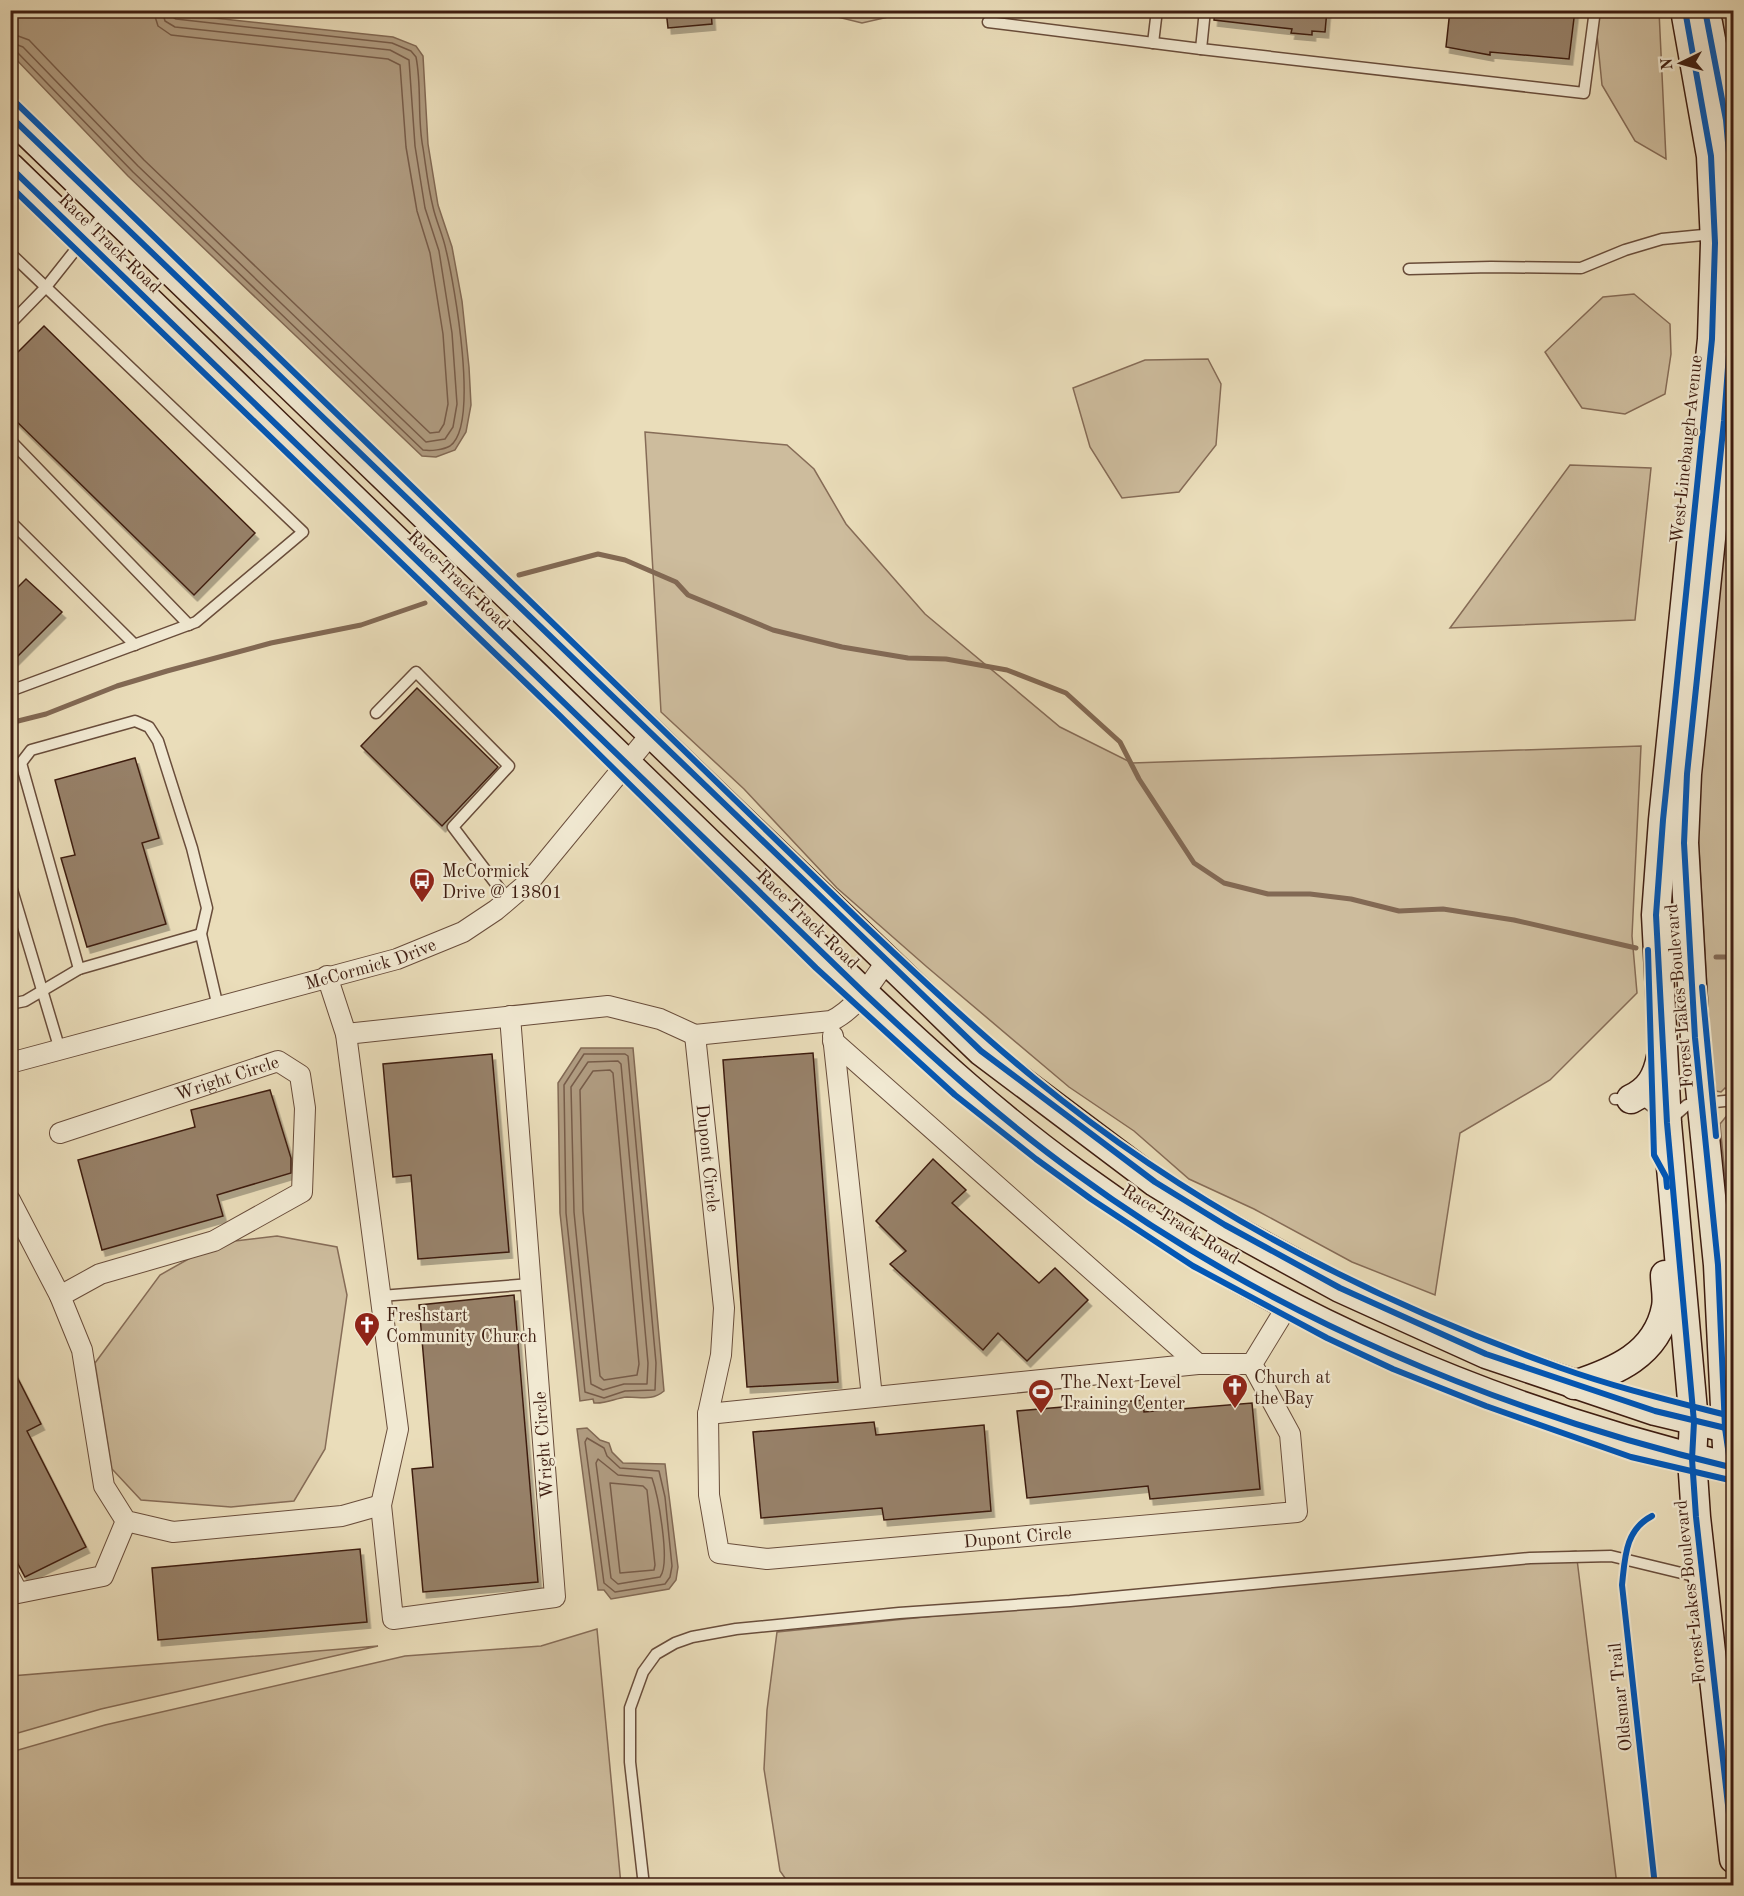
<svg xmlns="http://www.w3.org/2000/svg" width="1744" height="1896" font-family="'Old Standard TT',serif">
<style>
.green{fill:#cdbc9d;stroke:#866c57;stroke-width:1.5}
.water{fill:#b09c81;stroke:#826954;stroke-width:1.5}
.lines{fill:none;stroke-linecap:round;stroke-linejoin:round}
.shore{stroke:#775c49;stroke-width:1.5}
.stream{stroke:#826954;stroke-width:5}
.building{fill:#978169;stroke:#3e1d11;stroke-width:1.5;filter:url(#shadow)}
.lane-casing{stroke:#694d3b;stroke-width:13}
.street-casing{stroke:#694d3b;stroke-width:22}
.secondary-casing{stroke:#3e1d11;stroke-width:31}
.lane{stroke:#f1e9d2;stroke-width:10}
.street{stroke:#f1e9d2;stroke-width:20}
.secondary{stroke:#f1e9d2;stroke-width:28}
.cycleway-casing{stroke:#f1e9d2;stroke-width:10}
.cycleway{stroke:#0057b8;stroke-width:6}
.labels{text-anchor:middle;stroke-width:4.5;stroke-linejoin:round;paint-order:stroke}
.street-label{font-size:18px;fill:#3e1d11;stroke:#f1e9d2}
.poi-label{font-size:18px;fill:#3e1d11;stroke:#f1e9d2;text-anchor:start}
</style>
<defs>
<filter id="shadow"><feDropShadow dx="3.5" dy="6" stdDeviation="0" flood-color="#0004"/></filter>
</defs>
<rect width="100%" height="100%" fill="#eaddba"/>
<filter id="stains"><feTurbulence type="fractalNoise" baseFrequency=".00333" numOctaves="4"/><feColorMatrix values="0 0 0 0 .2 0 0 0 0 .09 0 0 0 0 .02 0 0 0 .5 -.17"/></filter>
<radialGradient id="worn" r=".72"><stop offset=".6" stop-color="#630" stop-opacity="0"/><stop offset="1" stop-color="#630" stop-opacity=".3"/></radialGradient>
<g class="green">
<polygon points="919,10 862,23 813,11 813,10"/>
<polygon points="1609,11 1659,11 1666,159 1635,141 1602,85 1595,15"/>
<polygon points="1716,11 1733,11 1733,101"/>
<polygon points="1634,294 1670,324 1671,354 1665,394 1625,414 1582,408 1545,352 1603,297"/>
<polygon points="1208,359 1221,384 1216,445 1179,492 1122,498 1090,447 1073,388 1145,360"/>
<polygon points="645,432 787,445 814,469 846,524 925,614 1060,727 1132,763 1641,746 1632,936 1637,993 1550,1080 1460,1133 1435,1295 1352,1262 1254,1209 1189,1179 1134,1131 1069,1087 927,967 837,888 744,789 661,712"/>
<polygon points="1733,436 1733,1094 1725,1088 1721,1092 1716,1091 1710,1043 1696,797"/>
<polygon points="1570,465 1651,468 1635,620 1450,628"/>
<polygon points="1733,1108 1733,1259 1720,1124"/>
<polygon points="277,1236 337,1247 347,1295 325,1449 294,1501 231,1507 141,1500 112,1469 95,1363 160,1275 192,1257 217,1250 235,1241"/>
<polygon points="1576,1551 1617,1885 790,1885 780,1871 764,1769 767,1710 777,1632"/>
<polygon points="597,1629 621,1885 11,1885 11,1752 105,1725 405,1656 541,1646"/>
<polygon points="378,1646 101,1709 11,1735 11,1676"/>
</g>
<g class="water">
<polygon points="10,11 149,11 393,37 416,46 423,56 428,144 438,205 452,247 462,301 469,367 471,405 466,432 455,450 436,457 422,456 128,176 11,54"/>
<path d="M 581,1048 L 633,1048 L 664,1391 C 652,1401 642,1397 627,1397 C 615,1398 607,1404 594,1403 L 593,1399 L 580,1401 L 560,1213 L 558,1083 Z"/>
<polygon points="587,1428 600,1440 609,1443 612,1452 623,1463 665,1464 678,1567 676,1580 669,1589 611,1599 604,1590 598,1590 577,1429"/>
</g>
<g class="lines">
<g class="shore">
<polyline points="10,33 29,40 144,160 430,433 439,432 444,424 448,404 443,334 430,253 417,211 406,147 400,65 388,59 171,35 158,26 153,10"/>
<polyline points="10,42 23,47 138,166 426,442 445,439 453,427 457,404 452,333 439,251 425,208 415,146 409,60 390,50 175,27 165,21 162,10"/>
<path d="M 10,50 L 17,52 L 133,172 L 423,450 C 431,451 443,450 450,446 C 480,425 454,283 446,250 C 443,235 436,221 433,207 C 428,187 426,167 423,148 C 417,118 422,87 416,57 L 411,51 L 392,43 L 176,19 L 171,16 L 170,10"/>
<polygon points="584,1054 625,1054 628,1056 656,1363 655,1390 625,1391 604,1398 585,1392 566,1213 564,1085"/>
<polygon points="588,1062 618,1061 621,1064 648,1363 647,1384 624,1384 603,1390 591,1384 574,1212 571,1087"/>
<polygon points="610,1070 613,1073 639,1364 637,1375 604,1380 600,1376 583,1211 580,1090 593,1071"/>
<polygon points="587,1438 604,1448 607,1456 620,1468 659,1471 665,1497 672,1566 670,1577 665,1584 615,1592 604,1583 585,1442"/>
<path d="M 598,1459 L 618,1475 L 652,1478 C 658,1495 671,1564 660,1577 L 618,1584 L 611,1578 L 596,1463 Z"/>
<polygon points="610,1483 643,1486 647,1490 655,1565 654,1570 620,1573"/>
</g>
<g class="stream">
<polyline points="519,575 598,554 625,560 676,582 688,595 773,630 842,647 908,658 946,659 1007,670 1066,693 1120,742 1139,779 1194,863 1224,883 1268,894 1310,894 1351,899 1399,911 1443,909 1514,920 1636,948"/>
<polyline points="10,723 46,714 117,686 167,671 271,643 361,625 425,603"/>
<polyline points="1716,957 1734,957"/>
</g>
</g>
<g class="building">
<polygon points="666,10 711,10 712,24 668,28"/>
<polygon points="1215,10 1327,10 1325,32 1312,31 1312,35 1291,33 1292,29 1214,20"/>
<polygon points="1450,10 1575,10 1569,59 1490,52 1490,55 1446,47"/>
<polygon points="44,326 255,533 194,595 10,415 10,360"/>
<polygon points="26,579 62,612 10,664 10,595"/>
<polygon points="417,688 498,767 442,826 361,746"/>
<polygon points="135,758 159,838 142,843 166,924 87,947 61,858 75,855 55,780"/>
<polygon points="813,1053 838,1382 747,1387 723,1060"/>
<polygon points="492,1054 509,1252 418,1259 411,1175 393,1177 383,1064"/>
<polygon points="270,1090 291,1158 291,1173 217,1195 223,1216 102,1250 78,1160 195,1127 191,1110"/>
<polygon points="933,1159 966,1190 952,1203 1039,1283 1055,1268 1088,1300 1027,1361 998,1333 983,1350 890,1264 906,1251 876,1221"/>
<polygon points="514,1295 538,1582 423,1592 412,1469 433,1467 419,1305"/>
<polygon points="10,1363 41,1424 27,1431 86,1547 25,1577 10,1549"/>
<polygon points="1143,1400 1144,1412 1252,1403 1260,1489 1150,1499 1148,1486 1027,1498 1017,1411"/>
<polygon points="874,1422 876,1435 984,1425 991,1511 884,1520 882,1508 761,1518 753,1432"/>
<polygon points="360,1549 367,1622 158,1640 152,1568"/>
</g>
<g class="lines">
<defs>
<g id="lane">
<polyline points="1205,10 1201,49 1584,93 1595,10"/>
<polyline points="988,22 1201,49"/>
<polyline points="1153,43 1157,10"/>
<polyline points="10,253 303,532 196,622 10,691"/>
<polyline points="1409,269 1491,267 1581,268 1625,250 1662,239 1734,232"/>
<polyline points="10,324 46,287 107,210"/>
<polyline points="10,440 189,625"/>
<polyline points="10,521 135,645"/>
<polyline points="376,713 416,672 509,766 453,827 508,900"/>
<polyline points="21,763 79,969"/>
<polyline points="10,766 21,763 31,750 135,721 149,727 158,741 192,848 207,908 201,934 218,1007"/>
<polyline points="10,883 60,1050"/>
<polyline points="10,1004 25,1001 79,969 201,934"/>
<polyline points="1615,1099 1643,1100 1662,1114"/>
<polyline points="1671,1119 1687,1105 1734,1100"/>
<polyline points="381,1296 531,1284"/>
<polyline points="644,1886 630,1762 630,1708 643,1672 656,1654 675,1643 692,1637 736,1629 899,1613 1070,1601 1530,1558 1611,1556 1702,1578"/>
</g>
<g id="street">
<path id="s1" d="M 886,962 C 871,983 856,1009 831,1021 L 695,1035 L 724,1308 L 721,1355 L 708,1414 L 709,1495 L 719,1553 L 767,1559 L 1297,1512 L 1290,1434 L 1252,1364 L 1288,1305"/>
<polyline points="327,976 346,1034 398,1429 381,1505 393,1619 555,1597 510,1016"/>
<polyline points="346,1034 608,1006 660,1019 695,1035"/>
<polyline points="833,1036 872,1397"/>
<polyline points="833,1041 1198,1364"/>
<path id="s2" d="M 10,1063 L 397,959 L 463,932 L 496,910 L 530,881 L 651,734"/>
<path id="s3" d="M 60,1133 L 278,1061 L 300,1075 L 305,1108 L 302,1192 L 214,1241 L 100,1274 L 60,1296"/>
<polyline points="10,1200 60,1296 82,1350 104,1486 126,1521 173,1532 342,1516 381,1505"/>
<polyline points="708,1414 1198,1364 1252,1364"/>
<polyline points="10,1578 18,1593 103,1576 126,1521"/>
</g>
<g id="secondary">
<polyline points="1685,10 1711,156 1715,243 1712,339 1663,820 1656,915 1667,1123 1694,1422 1692,1459 1696,1517 1734,1859"/>
<polyline points="1708,23 1726,120 1734,210"/>
<polyline points="10,116 981,1051 1155,1182 1225,1225 1340,1288 1486,1354 1655,1411 1734,1430"/>
<path d="M 10,167 L 864,993 C 931,1056 1000,1119 1075,1173 C 1270,1316 1498,1412 1734,1468"/>
<path d="M 1631,1099 C 1650,1090 1657,1077 1661,1057"/>
<path d="M 1574,1385 C 1614,1372 1657,1355 1666,1307 C 1668,1297 1665,1285 1665,1275"/>
<polyline points="1727,1447 1718,1265 1695,1038 1684,843 1687,774 1728,372"/>
</g>
</defs>
<use href="#lane" class="lane-casing"/>
<use href="#street" class="street-casing"/>
<use href="#secondary" class="secondary-casing"/>
<use href="#lane" class="lane"/>
<use href="#street" class="street"/>
<use href="#secondary" class="secondary"/>
<defs>
<g id="cycleway">
<polyline points="1685,10 1711,156 1715,243 1712,339 1663,820 1656,915 1667,1123 1694,1422 1692,1459 1696,1517 1734,1859"/>
<polyline points="1705,10 1726,120 1734,210"/>
<path d="M 10,97 L 859,920 C 916,974 973,1028 1034,1078 C 1190,1206 1372,1301 1561,1368 C 1617,1388 1676,1402 1734,1417"/>
<polyline points="10,116 981,1051 1155,1182 1225,1225 1340,1288 1486,1354 1655,1411 1734,1430"/>
<path d="M 10,167 L 864,993 C 931,1056 1000,1119 1075,1173 C 1270,1316 1498,1412 1734,1468"/>
<polyline points="10,186 560,716 816,968 955,1095 1036,1159 1091,1199 1193,1266 1327,1338 1393,1369 1486,1406 1631,1457 1734,1481"/>
<polyline points="1648,950 1654,1155 1666,1177 1667,1187"/>
<polyline points="1702,987 1716,1136"/>
<polyline points="1732,1476 1725,1428 1718,1265 1695,1038 1684,843 1687,774 1724,421 1734,287"/>
<path d="M 1652,1516 C 1625,1530 1625,1557 1622,1585 L 1655,1886"/>
</g>
</defs>
<use href="#cycleway" class="cycleway-casing"/>
<use href="#cycleway" class="cycleway"/>
</g>
<defs>
<symbol id="bus-pin" viewBox="-11 -11 22 30"><path d="M0 17L-7.5 6A9.5 9.5 0 1 1 7.5 6Z" fill="#8f2418" stroke="#f1e9d2"/><path d="M-5-6H5V4H4V6H2V4H-2V6H-4V4H-5ZM-3.5-4V0h7V-4ZM-3.5 1.2v1.5H-2V1.2ZM2 1.2v1.5H3.5V1.2Z" fill="#fff"/></symbol>
<symbol id="church-pin" viewBox="-11 -11 22 30"><path d="M0 17L-7.5 6A9.5 9.5 0 1 1 7.5 6Z" fill="#8f2418" stroke="#f1e9d2"/><path d="M-1.2-6h2.4v3.5h3.3v2.4h-3.3V6h-2.4V-.1h-3.3v-2.4h3.3Z" fill="#fff"/></symbol>
<symbol id="stadium-pin" viewBox="-11 -11 22 30"><path d="M0 17L-7.5 6A9.5 9.5 0 1 1 7.5 6Z" fill="#8f2418" stroke="#f1e9d2"/><path d="M0-5a6.5 5 0 1 0 0 10a6.5 5 0 1 0 0-10ZM-3.5-1.8h7v3.6h-7Z" fill="#fff"/></symbol>
</defs>
<g fill-rule="evenodd">
<use href="#bus-pin" x="407" y="866" width="30" height="40"/>
<use href="#church-pin" x="352" y="1310" width="30" height="40"/>
<use href="#church-pin" x="1220" y="1372" width="30" height="40"/>
<use href="#stadium-pin" x="1026" y="1377" width="30" height="40"/>
</g>
<g class="labels">
<g class="street-label">
<text transform="translate(110 243) rotate(44)" y="6">Race Track Road</text>
<text transform="translate(1686 449) rotate(-84)" y="6">West Linebaugh Avenue</text>
<text transform="translate(459 580) rotate(44)" y="6">Race Track Road</text>
<text transform="translate(808 919) rotate(44)" y="6">Race Track Road</text>
<text dy="6" stroke="none"><textPath href="#s2" startOffset="374">McCormick Drive</textPath></text>
<text transform="translate(1679 996) rotate(-95)" y="6">Forest Lakes Boulevard</text>
<text dy="6" stroke="none"><textPath href="#s3" startOffset="176">Wright Circle</textPath></text>
<text dy="6" stroke="none"><textPath href="#s1" startOffset="342">Dupont Circle</textPath></text>
<text transform="translate(1181 1224) rotate(32)" y="6">Race Track Road</text>
<text transform="translate(543 1445) rotate(-94)" y="6">Wright Circle</text>
<text dy="6" stroke="none"><textPath href="#s1" startOffset="1040">Dupont Circle</textPath></text>
<text transform="translate(1690 1592) rotate(-96)" y="6">Forest Lakes Boulevard</text>
<text transform="translate(1620 1697) rotate(-96)" y="6">Oldsmar Trail</text>
</g>
<g class="poi-label">
<text x="442" y="877">McCormick<tspan x="442" dy="21">Drive @ 13801</tspan></text>
<text x="386" y="1321">Freshstart<tspan x="386" dy="21">Community Church</tspan></text>
<text x="1254" y="1383">Church at<tspan x="1254" dy="21">the Bay</tspan></text>
<text x="1060" y="1388">The Next Level<tspan x="1060" dy="21">Training Center</tspan></text>
</g>
</g>
<rect width="1744" height="1896" fill="none" stroke="#eaddba" stroke-width="36"/>
<rect x="12" y="12" width="1720" height="1872" fill="none" stroke="#3e1d11" stroke-width="3"/>
<rect x="18" y="18" width="1708" height="1860" fill="none" stroke="#3e1d11" stroke-width="1.5"/>
<g transform="translate(1681 63) rotate(265)" stroke="#f1e9d2" stroke-width="4.5" paint-order="stroke">
<path d="M0-4.5L10 22L0 15L-10 22Z" fill="#3e1d11"/>
<text y="-9" font-size="16" font-weight="bold" text-anchor="middle" fill="#3e1d11">N</text>
</g>
<rect width="100%" height="100%" filter="url(#stains)"/>
<rect width="100%" height="100%" fill="url(#worn)"/>
</svg>
